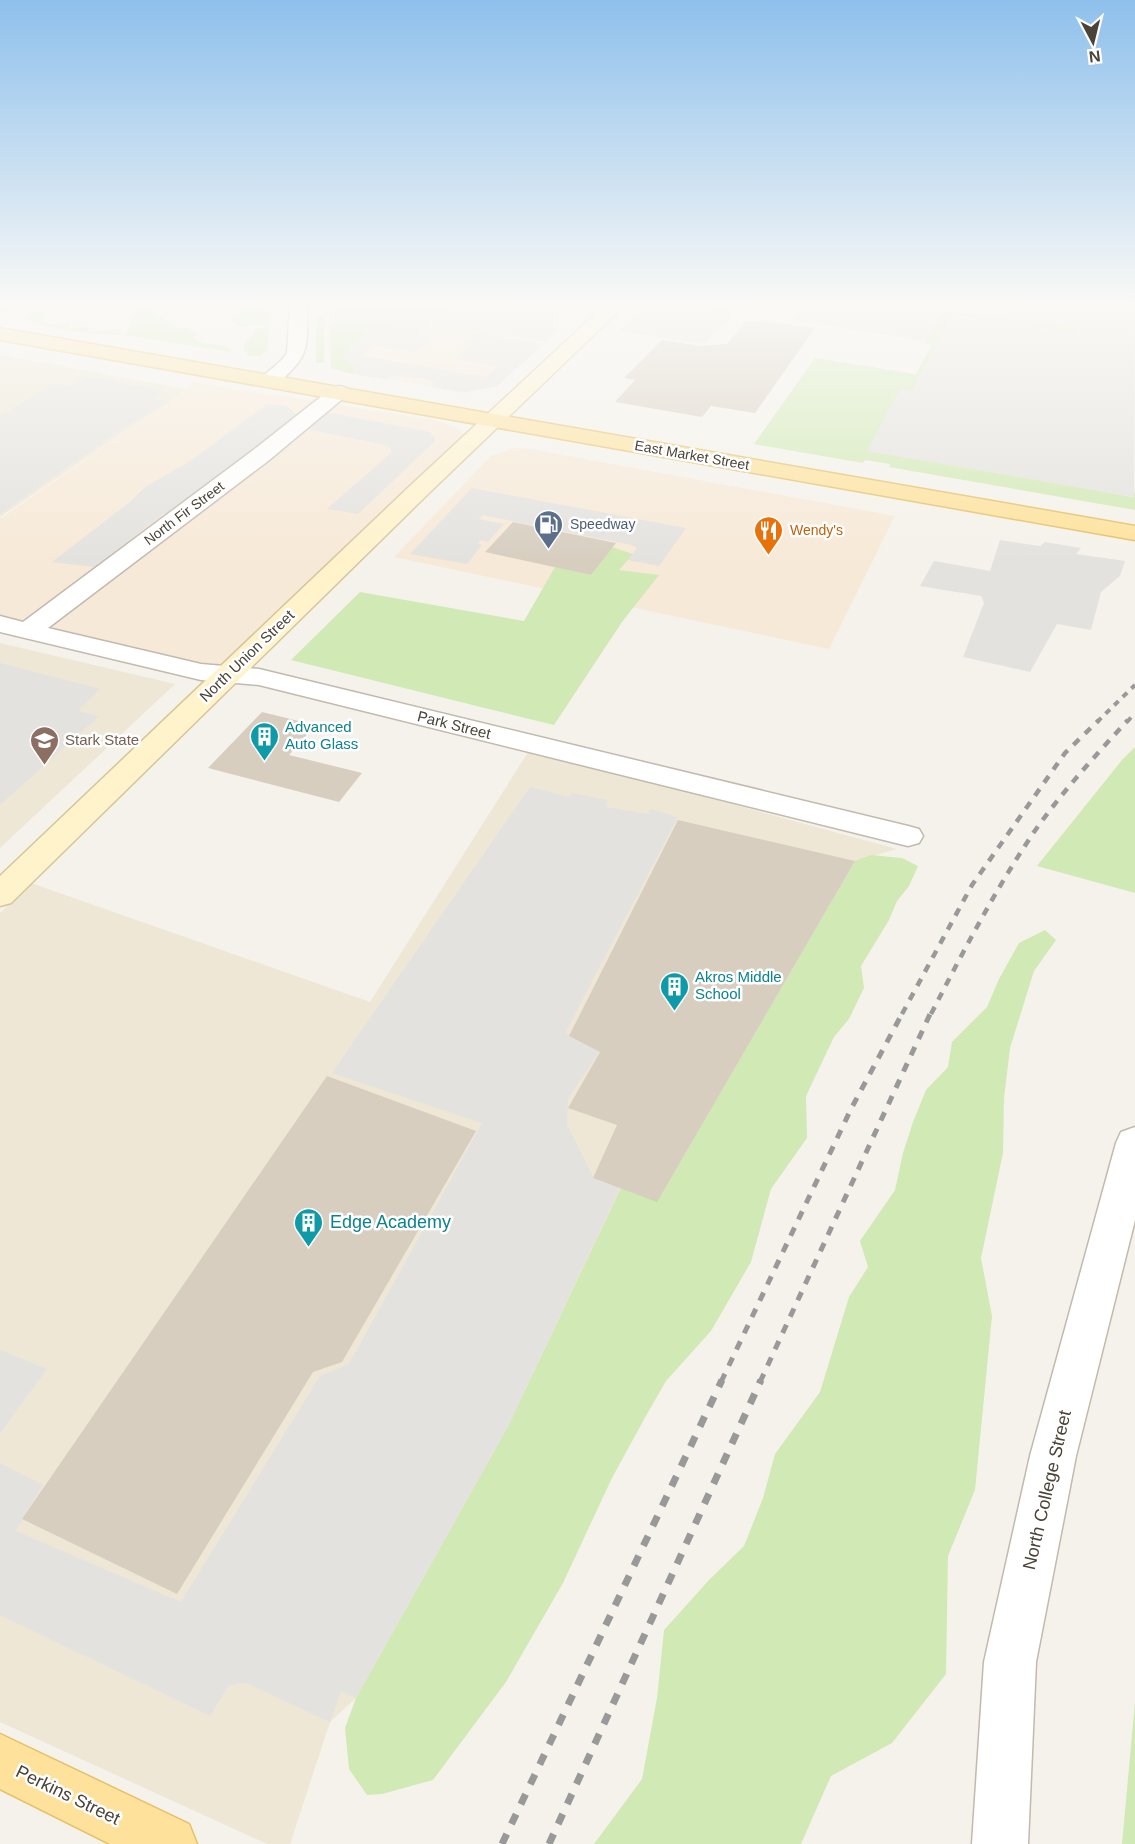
<svg xmlns="http://www.w3.org/2000/svg" width="1135" height="1844" font-family="Helvetica,sans-serif">
<style>
.commercial{fill:#f7e9d7}
.education{fill:#eee7d5}
.green{fill:#d1e9b4}
.parking{fill:#e4e2df}
.building{fill:#d7cec0}
.lines{fill:none;stroke-linecap:round;stroke-linejoin:round}
.street-casing{stroke:#c1baad;stroke-width:3}
.secondary-casing{stroke:#d5c69a;stroke-width:3}
.primary-casing{stroke:#e5c069;stroke-width:3}
.street{fill:#fff;fill-rule:evenodd}
.secondary{fill:#fff3cc;fill-rule:evenodd}
.primary{fill:#fee29b;fill-rule:evenodd}
.rail-far3{stroke:#999;stroke-width:4;stroke-dasharray:6 6;stroke-linecap:butt}
.rail-far2{stroke:#999;stroke-width:4.5;stroke-dasharray:8 8;stroke-linecap:butt}
.rail-far1{stroke:#999;stroke-width:5;stroke-dasharray:9 9;stroke-linecap:butt}
.rail{stroke:#999;stroke-width:7;stroke-dasharray:11 11;stroke-linecap:butt}
.labels{text-anchor:middle;stroke-width:5;stroke-linejoin:round;paint-order:stroke}
.far-street-label{font-size:14px;fill:#4a4338;stroke:#fff}
.far-service-label{font-size:14px;fill:#4e5e75;stroke:#fff;text-anchor:start}
.far-food-label{font-size:14px;fill:#c56008;stroke:#fff;text-anchor:start}
.street-label{font-size:15px;fill:#4a4338;stroke:#fff}
.culture-label{font-size:15px;fill:#0d838f;stroke:#fff;text-anchor:start}
.education-label{font-size:15px;fill:#785e54;stroke:#fff;text-anchor:start}
.near-culture-label{font-size:18px;fill:#0d838f;stroke:#fff;text-anchor:start}
.near-street-label{font-size:18px;fill:#4a4338;stroke:#fff}
</style>
<rect width="100%" height="100%" fill="#f5f2eb"/>
<g class="commercial">
<polygon points="325,321 442,321 550,338 497,386 464,393 331,368"/>
<polygon points="192,382 435,420 460,429 467,438 225,669 0,626 0,519 187,389"/>
<polygon points="515,448 531,449 895,516 829,649 394,557 491,456"/>
</g>
<g class="education">
<polygon points="0,355 187,389 0,517"/>
<polygon points="0,643 175,684 0,848"/>
<polygon points="530,749 897,849 855,861 657,1202 621,1189 507,1428 356,1698 330,1722 290,1844 267,1844 0,1722 0,913 31,883 370,1002"/>
</g>
<g class="green">
<path d="M 70,304 L 102,304 L 101,306 L 58,307 L 55,311 L 47,311 L 42,323 L 48,323 L 48,325 L 70,324 L 69,328 L 89,327 L 88,332 L 121,330 L 119,335 C 101,335 38,329 26,317 L 34,312 Z"/>
<path d="M 133,304 L 153,304 L 155,306 L 148,308 L 157,317 L 161,316 L 177,329 L 187,327 L 198,335 L 193,337 C 203,349 224,339 231,352 L 125,335 L 137,309 L 132,308 Z"/>
<polygon points="227,304 271,304 269,325 239,327 229,318 240,315"/>
<polygon points="399,304 447,304 443,308 432,309 331,310 331,307"/>
<polygon points="942,310 1077,329 1076,333 953,315 912,391 1022,477 1133,497 1135,491 1135,510 889,467 890,464 865,460 863,463 754,444 815,358 916,374 932,345 925,343"/>
<polygon points="325,316 324,363 316,363 316,317"/>
<path d="M 331,323 L 416,323 L 416,325 L 390,325 L 386,330 L 373,325 L 362,329 L 370,333 C 361,340 345,347 344,359 L 356,368 L 352,374 L 331,368 Z"/>
<polygon points="269,327 267,351 260,356 249,356 244,350 244,344 257,329"/>
<polygon points="612,547 633,554 619,570 659,575 622,622 554,725 291,660 360,592 524,621 555,567 591,575"/>
<polygon points="1135,747 1135,893 1037,866 1122,760"/>
<polygon points="871,855 902,858 918,866 909,886 897,901 889,920 861,966 864,988 849,1019 834,1037 806,1096 807,1138 771,1189 751,1262 711,1331 666,1381 647,1414 612,1478 563,1583 506,1682 433,1780 382,1794 367,1795 349,1769 345,1728 356,1698 507,1428 621,1188 657,1201 855,861"/>
<polygon points="1045,930 1056,940 1034,971 1010,1048 1004,1098 1003,1153 981,1258 992,1316 975,1490 948,1556 946,1674 892,1743 831,1776 801,1844 594,1844 642,1779 657,1698 664,1630 709,1580 744,1546 763,1498 775,1454 820,1392 849,1297 868,1267 860,1241 895,1190 903,1153 913,1122 926,1090 948,1067 952,1042 987,1007 999,979 1019,943"/>
<polygon points="1135,1702 1135,1844 1122,1844"/>
</g>
<g class="parking">
<polygon points="447,304 571,304 549,326 559,328 547,341 431,323 418,334 434,337 416,352 374,345 361,356 486,377 498,366 455,359 472,343 468,342 481,332 529,341 540,347 497,386 464,392 431,387 434,382 428,380 394,375 385,379 352,374 356,368 346,361 344,356 346,351 369,333 361,329 373,325 386,330 389,325 416,325 416,323 331,323 331,310 436,309"/>
<polygon points="646,304 696,304 729,309 730,316 733,318 726,325 718,328 704,344 618,331"/>
<polygon points="715,304 800,304 790,315"/>
<polygon points="804,304 1135,304 1134,497 867,451 900,389 912,391 953,315 1076,333 1077,329 942,310 926,341 792,320"/>
<polygon points="87,376 161,391 152,399 170,402 122,429 0,514 0,416 53,384 69,386"/>
<polygon points="267,404 286,406 299,416 176,511 165,513 94,567 52,562 131,501 145,487 189,462"/>
<polygon points="326,412 430,432 436,440 358,514 327,509 391,453 391,448 386,445 306,429"/>
<polygon points="472,488 686,528 659,566 628,560 637,548 632,545 482,515 479,519 504,524 488,542 481,540 478,543 482,545 467,564 410,554"/>
<polygon points="1000,540 1040,546 1045,542 1081,548 1076,554 1125,561 1120,576 1101,592 1091,630 1057,624 1030,672 963,657 984,603 981,596 920,586 934,561 990,571"/>
<polygon points="0,663 100,689 79,709 81,712 99,716 0,805"/>
<polygon points="530,787 569,797 571,793 608,800 606,807 648,814 651,809 678,817 565,1033 603,1046 568,1099 567,1125 593,1177 620,1188 507,1428 356,1698 341,1691 330,1722 246,1683 229,1685 210,1716 0,1615 0,1463 43,1485 16,1531 181,1602 320,1376 349,1364 482,1123 332,1073"/>
<polygon points="0,1350 47,1369 0,1433"/>
</g>
<g class="building">
<polygon points="759,320 815,328 755,413 711,406 702,417 615,402 635,380 624,378 662,340 701,346 727,344 746,321 757,322"/>
<polygon points="513,522 616,543 591,575 485,552"/>
<polygon points="262,712 315,725 289,755 362,773 339,802 208,768"/>
<polygon points="678,820 855,861 657,1202 593,1178 617,1125 568,1108 600,1052 569,1036"/>
<polygon points="327,1076 476,1131 342,1362 313,1372 177,1594 22,1519"/>
</g>
<g class="lines">
<defs>
<g id="street">
<path d="M 290,304 L 308,304 C 306,348 312,354 277,384 L 263,384 L 260,380 C 268,370 280,364 287,353 Z"/>
<polygon points="339,386 346,388 349,392 346,396 268,461 48,628 201,664 259,669 908,826 919,829 923,836 919,843 908,846 259,685 201,680 0,632 0,616 23,622 252,451 332,388"/>
<polygon points="1135,1127 1135,1220 1076,1456 1036,1662 1028,1844 972,1844 984,1662 1030,1456 1116,1143 1121,1132"/>
</g>
<g id="secondary">
<polygon points="0,304 20,304 17,308 0,311"/>
<polygon points="606,304 626,304 428,494 11,903 0,906 0,876 412,484"/>
</g>
<g id="primary">
<polygon points="0,328 1135,526 1135,540 0,340"/>
<polygon points="0,1734 189,1824 197,1844 110,1844 0,1789"/>
</g>
</defs>
<use href="#street" class="street-casing"/>
<use href="#secondary" class="secondary-casing"/>
<use href="#primary" class="primary-casing"/>
<use href="#street" class="street"/>
<use href="#secondary" class="secondary"/>
<use href="#primary" class="primary"/>
<g class="rail-far3">
<polyline points="1097,722 1135,685"/>
<polyline points="1127,722 1135,713"/>
</g>
<g class="rail-far2">
<polyline points="902,1014 972,885 1065,753 1099,720"/>
<path d="M 931,1014 C 963,952 995,890 1034,832 C 1062,792 1095,756 1128,720"/>
</g>
<g class="rail-far1">
<polyline points="721,1382 851,1109 903,1012"/>
<polyline points="760,1382 931,1012"/>
</g>
<g class="rail">
<polyline points="502,1844 722,1380"/>
<polyline points="549,1844 761,1380"/>
</g>
</g>
<linearGradient id="sky" x2="0" y2="1"><stop stop-color="#8ec0ec"/><stop offset="0.54" stop-color="#faf9f6"/><stop offset="1" stop-color="#faf9f6" stop-opacity="0"/></linearGradient>
<rect width="1135" height="562" fill="url(#sky)"/>
<defs>
<symbol id="fuel-pin" viewBox="-11 -11 22 30"><path d="M0 17L-7.5 6A9.5 9.5 0 1 1 7.5 6Z" fill="#5c6f8a" stroke="#fff"/><path d="M-5.5-6h7V0h2V4h1.3V-2.5L3-4.5l.8-.8L6-3V5H2.5V1h-1V6h-7ZM-4.2-4.7v3.2H.2V-4.7Z" fill="#fff"/></symbol>
<symbol id="restaurant-pin" viewBox="-11 -11 22 30"><path d="M0 17L-7.5 6A9.5 9.5 0 1 1 7.5 6Z" fill="#e8710a" stroke="#fff"/><path d="M-5-6h1v4h1v-4h1v4h1v-4h1v5L-1.5 .5V6h-2V.5L-5-1ZM5-6V6H3V1.5H1.5Q1.5-4 5-6Z" fill="#fff"/></symbol>
<symbol id="building-pin" viewBox="-11 -11 22 30"><path d="M0 17L-7.5 6A9.5 9.5 0 1 1 7.5 6Z" fill="#0f9aa8" stroke="#fff"/><path d="M-4-6H4V6H1V3H-1V6H-4ZM-2.5-4.3h1.7v1.8h-1.7ZM.8-4.3h1.7v1.8H.8ZM-2.5-1h1.7V.8h-1.7ZM.8-1h1.7V.8H.8Z" fill="#fff"/></symbol>
<symbol id="university-pin" viewBox="-11 -11 22 30"><path d="M0 17L-7.5 6A9.5 9.5 0 1 1 7.5 6Z" fill="#8d6e63" stroke="#fff"/><path d="M0-5L7-2L0 1L-7-2ZM-4 1L0 2.5L4 1V4Q0 6-4 4Z" fill="#fff"/></symbol>
</defs>
<g fill-rule="evenodd">
<use href="#fuel-pin" x="532" y="508" width="33" height="45"/>
<use href="#restaurant-pin" x="752" y="514" width="33" height="45"/>
<use href="#building-pin" x="248" y="720" width="33" height="45"/>
<use href="#university-pin" x="28" y="724" width="33" height="45"/>
<use href="#building-pin" x="658" y="970" width="33" height="45"/>
<use href="#building-pin" x="292" y="1206" width="33" height="45"/>
</g>
<g class="labels">
<g class="far-street-label">
<text transform="translate(692 455) rotate(10)" y="5">East Market Street</text>
<text transform="translate(184 513) rotate(-37)" y="5">North Fir Street</text>
</g>
<g class="far-service-label">
<text x="570" y="529">Speedway</text>
</g>
<g class="far-food-label">
<text x="790" y="535">Wendy's</text>
</g>
<g class="street-label">
<text transform="translate(247 656) rotate(-44)" y="5">North Union Street</text>
<text transform="translate(454 725) rotate(14)" y="5">Park Street</text>
</g>
<g class="culture-label">
<text x="285" y="732">Advanced<tspan x="285" dy="17">Auto Glass</tspan></text>
<text x="695" y="982">Akros Middle<tspan x="695" dy="17">School</tspan></text>
</g>
<g class="education-label">
<text x="65" y="745">Stark State</text>
</g>
<g class="near-culture-label">
<text x="330" y="1228">Edge Academy</text>
</g>
<g class="near-street-label">
<text transform="translate(1047 1490) rotate(-77)" y="6">North College Street</text>
<text transform="translate(68 1795) rotate(26)" y="6">Perkins Street</text>
</g>
</g>
<g transform="translate(1093 42) rotate(173)" stroke="#ffffff" stroke-width="4.5" paint-order="stroke">
<path d="M0-4.5L10 22L0 15L-10 22Z" fill="#4a4338"/>
<text y="-9" font-size="16" font-weight="bold" text-anchor="middle" fill="#4a4338">N</text>
</g>
</svg>
